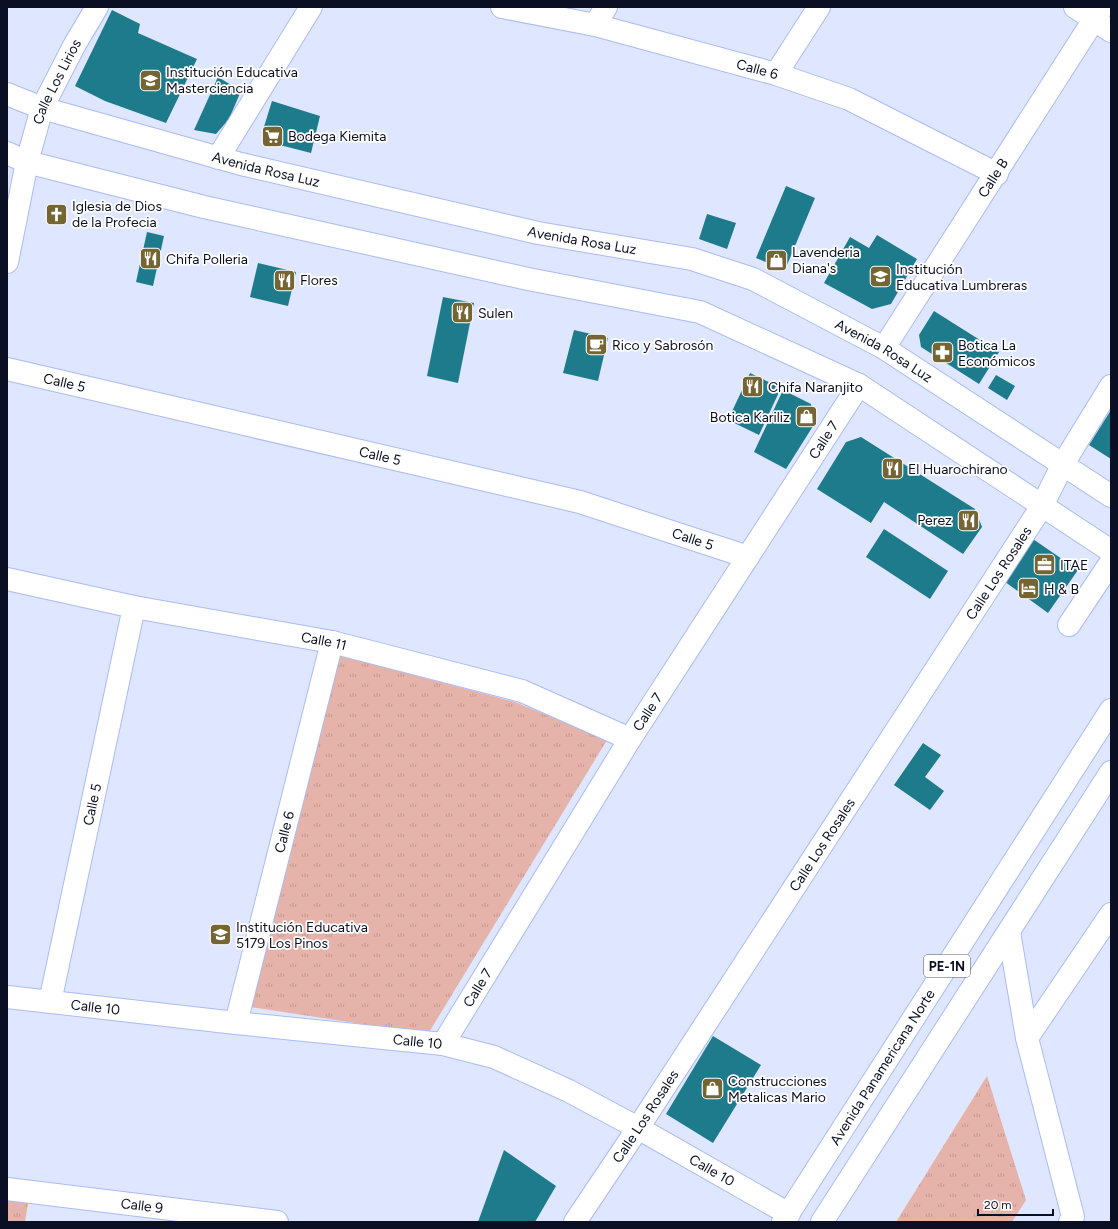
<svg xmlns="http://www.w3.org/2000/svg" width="1118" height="1229" font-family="Figtree,sans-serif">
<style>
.park{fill:url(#park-tufts)}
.building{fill:#1e7b8c}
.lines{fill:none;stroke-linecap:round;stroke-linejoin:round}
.minor-casing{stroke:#aabbf6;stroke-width:24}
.highway-casing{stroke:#aabbf6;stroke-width:24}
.minor{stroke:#fff;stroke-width:22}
.highway{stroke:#fff;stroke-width:22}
.labels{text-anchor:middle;stroke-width:3.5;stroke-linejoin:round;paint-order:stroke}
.shield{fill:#fff;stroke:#545765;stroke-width:1}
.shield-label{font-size:13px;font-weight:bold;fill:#0a0f23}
.street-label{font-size:14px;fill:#0a0f23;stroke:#fff}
.poi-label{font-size:14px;fill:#0a0f23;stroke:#fff;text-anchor:start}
</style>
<defs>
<pattern id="park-tufts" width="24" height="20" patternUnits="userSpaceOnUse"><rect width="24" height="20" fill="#e5b3a9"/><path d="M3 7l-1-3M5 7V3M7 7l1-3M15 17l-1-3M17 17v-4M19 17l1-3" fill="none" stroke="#c39991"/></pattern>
</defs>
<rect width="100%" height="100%" fill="#dfe6ff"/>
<g class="park">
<polygon points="336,654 515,702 607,740 428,1034 250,1007"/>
<polygon points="987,1076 1026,1200 1012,1222 896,1222"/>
<polygon points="7,1189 30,1192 25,1222 7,1222"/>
</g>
<g class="building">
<polygon points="112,10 140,24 138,33 197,59 166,123 105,101 75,86"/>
<polygon points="218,77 241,91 229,119 216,134 194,130"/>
<polygon points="272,101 320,116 311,153 268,142 263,130"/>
<polygon points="786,186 815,198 785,270 756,258"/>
<polygon points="707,214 736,223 727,249 699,239"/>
<polygon points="147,232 164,236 153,286 136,282"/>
<polygon points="877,235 917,259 891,304 872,309 824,283 850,237 869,248"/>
<polygon points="258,263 296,272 288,306 250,297"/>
<polygon points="443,297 474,303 458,383 427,376"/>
<polygon points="934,311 999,352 979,384 921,347 919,335"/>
<polygon points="574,330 608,338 598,381 563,373"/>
<polygon points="750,373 781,388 759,435 728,420"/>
<polygon points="996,375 1015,386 1007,400 988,388"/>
<polygon points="783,390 811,404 815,423 786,469 754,452"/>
<polygon points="1111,410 1111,459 1089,445"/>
<polygon points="861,437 975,509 982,527 963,554 884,502 871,523 817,489 846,442"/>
<polygon points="884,529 948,571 930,599 866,557"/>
<polygon points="1030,537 1078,570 1048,613 1001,579"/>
<polygon points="923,743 941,755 925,777 944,791 930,810 894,785"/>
<polygon points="713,1036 761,1065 713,1143 666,1114"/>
<polygon points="504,1150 556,1186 535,1222 478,1222"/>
</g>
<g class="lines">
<defs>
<g id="minor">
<path id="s1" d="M 502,7 L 595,25 L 776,74 L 849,99 L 997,174"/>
<polyline points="1075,7 1111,31"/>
<polyline points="595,25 606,7"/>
<polyline points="776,74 819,7"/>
<path id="s2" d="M 7,94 L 42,108 L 241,164 L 538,233 L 692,259 L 753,279 L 884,348 L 1111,496"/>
<polyline points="7,153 27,162 204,207 528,279 700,312 859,385 1111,551"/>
<polyline points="218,158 311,7"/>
<path id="s3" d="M 7,262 L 27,162 L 42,108 L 75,44 L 97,7"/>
<path id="s4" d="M 884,348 L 1102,7"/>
<path id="s5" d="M 7,369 L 580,502 L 748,557"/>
<path id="s6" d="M 7,579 L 134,607 L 332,642 L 522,691 L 630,739"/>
<polyline points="1069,625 1111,562"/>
<polyline points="1009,932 1027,1038 1073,1217 1070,1222"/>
<path id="s7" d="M 7,997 L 236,1023 L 443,1044 L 494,1057 L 569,1091 L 638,1128 L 789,1214"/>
<path id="s8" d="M 50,1002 L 134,607"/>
<path id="s9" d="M 236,1023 L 332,642"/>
<polyline points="1027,1038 1111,914"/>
<path id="s10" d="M 443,1044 L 630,739 L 859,385"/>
<path id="s11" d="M 7,1189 L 277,1222"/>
<path id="s12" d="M 575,1222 L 638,1128 L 1042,506 L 1063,464 L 1111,386"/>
</g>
<g id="highway">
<path id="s13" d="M 783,1222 L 1111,710"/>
<polyline points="822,1222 1111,772"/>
</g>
</defs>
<use href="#minor" class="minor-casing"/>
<use href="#highway" class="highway-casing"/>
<use href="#minor" class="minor"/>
<use href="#highway" class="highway"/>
</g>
<defs>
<symbol id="school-square" viewBox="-11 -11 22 22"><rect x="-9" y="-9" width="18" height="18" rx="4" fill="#756533" stroke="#fff"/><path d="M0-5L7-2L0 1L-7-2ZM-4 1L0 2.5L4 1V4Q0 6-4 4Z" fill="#fff"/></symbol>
<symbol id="supermarket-square" viewBox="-11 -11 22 22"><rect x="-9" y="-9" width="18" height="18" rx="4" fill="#756533" stroke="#fff"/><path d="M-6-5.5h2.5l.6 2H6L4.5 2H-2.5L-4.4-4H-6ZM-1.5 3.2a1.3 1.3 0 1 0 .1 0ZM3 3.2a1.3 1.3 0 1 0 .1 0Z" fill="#fff"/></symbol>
<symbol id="church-square" viewBox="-11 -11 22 22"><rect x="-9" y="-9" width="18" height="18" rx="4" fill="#756533" stroke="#fff"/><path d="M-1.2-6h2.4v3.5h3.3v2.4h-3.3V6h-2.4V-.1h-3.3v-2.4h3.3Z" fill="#fff"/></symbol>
<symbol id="restaurant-square" viewBox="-11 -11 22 22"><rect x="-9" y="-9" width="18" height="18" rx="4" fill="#756533" stroke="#fff"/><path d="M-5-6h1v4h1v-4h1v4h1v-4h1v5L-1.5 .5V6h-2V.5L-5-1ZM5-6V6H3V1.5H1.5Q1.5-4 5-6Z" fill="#fff"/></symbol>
<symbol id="shop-square" viewBox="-11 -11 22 22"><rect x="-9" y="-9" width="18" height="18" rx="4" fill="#756533" stroke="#fff"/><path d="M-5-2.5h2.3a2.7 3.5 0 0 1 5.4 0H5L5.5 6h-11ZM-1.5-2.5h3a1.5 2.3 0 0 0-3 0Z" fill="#fff"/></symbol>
<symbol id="cafe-square" viewBox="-11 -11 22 22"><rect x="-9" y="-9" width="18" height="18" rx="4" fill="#756533" stroke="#fff"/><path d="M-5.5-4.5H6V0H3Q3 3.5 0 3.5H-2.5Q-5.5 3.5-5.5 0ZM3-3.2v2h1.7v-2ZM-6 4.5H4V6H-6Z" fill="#fff"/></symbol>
<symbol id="pharmacy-square" viewBox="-11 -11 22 22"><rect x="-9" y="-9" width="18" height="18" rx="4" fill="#756533" stroke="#fff"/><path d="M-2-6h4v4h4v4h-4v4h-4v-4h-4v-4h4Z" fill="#fff"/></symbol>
<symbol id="office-square" viewBox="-11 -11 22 22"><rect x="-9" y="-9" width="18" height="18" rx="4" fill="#756533" stroke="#fff"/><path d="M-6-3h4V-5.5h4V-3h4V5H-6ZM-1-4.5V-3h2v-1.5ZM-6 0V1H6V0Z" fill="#fff"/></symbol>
<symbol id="hotel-square" viewBox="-11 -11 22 22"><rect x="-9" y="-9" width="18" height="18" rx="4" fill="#756533" stroke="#fff"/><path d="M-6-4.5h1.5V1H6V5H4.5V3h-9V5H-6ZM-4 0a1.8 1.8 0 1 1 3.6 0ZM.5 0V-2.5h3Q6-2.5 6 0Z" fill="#fff"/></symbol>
</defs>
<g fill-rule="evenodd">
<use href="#school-square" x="138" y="68" width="25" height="25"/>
<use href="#supermarket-square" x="260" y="124" width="25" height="25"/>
<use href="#church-square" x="44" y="202" width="25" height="25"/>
<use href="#restaurant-square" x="138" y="246" width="25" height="25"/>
<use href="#shop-square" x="764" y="248" width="25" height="25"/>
<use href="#school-square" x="868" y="264" width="25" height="25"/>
<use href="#restaurant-square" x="272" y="268" width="25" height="25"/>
<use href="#restaurant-square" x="450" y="300" width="25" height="25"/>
<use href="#cafe-square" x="584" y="332" width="25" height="25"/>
<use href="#pharmacy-square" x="930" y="340" width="25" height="25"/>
<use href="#restaurant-square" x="740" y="374" width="25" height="25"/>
<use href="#shop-square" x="794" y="404" width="25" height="25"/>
<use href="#restaurant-square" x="880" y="456" width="25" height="25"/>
<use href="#restaurant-square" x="956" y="508" width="25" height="25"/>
<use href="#office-square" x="1032" y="552" width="25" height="25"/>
<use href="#hotel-square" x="1016" y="576" width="25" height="25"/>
<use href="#school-square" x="208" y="922" width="25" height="25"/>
<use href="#shop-square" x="700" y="1076" width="25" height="25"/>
</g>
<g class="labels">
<rect class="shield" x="924" y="955" width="46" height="22" rx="3"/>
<g class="shield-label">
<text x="947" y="971">PE-1N</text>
</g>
<g class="street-label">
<text dy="5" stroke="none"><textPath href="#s1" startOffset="263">Calle 6</textPath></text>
<text dy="5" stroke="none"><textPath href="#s3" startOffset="188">Calle Los Lirios</textPath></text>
<text dy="5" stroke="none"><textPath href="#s2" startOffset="270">Avenida Rosa Luz</textPath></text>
<text dy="5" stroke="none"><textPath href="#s4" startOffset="202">Calle B</textPath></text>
<text dy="5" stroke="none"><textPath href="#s2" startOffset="594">Avenida Rosa Luz</textPath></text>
<text dy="5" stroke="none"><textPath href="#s2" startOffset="919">Avenida Rosa Luz</textPath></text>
<text dy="5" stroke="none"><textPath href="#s5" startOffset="59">Calle 5</textPath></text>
<text dy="5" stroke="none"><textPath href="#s10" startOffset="714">Calle 7</textPath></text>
<text dy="5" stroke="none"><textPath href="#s5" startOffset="383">Calle 5</textPath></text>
<text dy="5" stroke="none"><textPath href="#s5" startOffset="707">Calle 5</textPath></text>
<text dy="5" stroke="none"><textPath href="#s12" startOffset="775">Calle Los Rosales</textPath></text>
<text dy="5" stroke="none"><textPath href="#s6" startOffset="323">Calle 11</textPath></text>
<text dy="5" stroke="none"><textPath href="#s10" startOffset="390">Calle 7</textPath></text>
<text dy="5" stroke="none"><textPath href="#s8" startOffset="202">Calle 5</textPath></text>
<text dy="5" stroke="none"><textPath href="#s9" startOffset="197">Calle 6</textPath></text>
<text dy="5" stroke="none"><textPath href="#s12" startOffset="451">Calle Los Rosales</textPath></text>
<text dy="5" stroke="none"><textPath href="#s10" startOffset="66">Calle 7</textPath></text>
<text dy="5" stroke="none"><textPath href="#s7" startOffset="89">Calle 10</textPath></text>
<text dy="5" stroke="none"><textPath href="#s7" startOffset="413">Calle 10</textPath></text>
<text dy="5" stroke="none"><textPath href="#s13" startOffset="184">Avenida Panamericana Norte</textPath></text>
<text dy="5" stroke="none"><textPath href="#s12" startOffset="127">Calle Los Rosales</textPath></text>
<text dy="5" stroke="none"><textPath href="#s7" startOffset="737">Calle 10</textPath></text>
<text dy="5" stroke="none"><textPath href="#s11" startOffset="136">Calle 9</textPath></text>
</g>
<g class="poi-label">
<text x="166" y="77">Institución Educativa<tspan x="166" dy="16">Masterciencia</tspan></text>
<text x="288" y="141">Bodega Kiemita</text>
<text x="72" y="211">Iglesia de Dios<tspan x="72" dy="16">de la Profecia</tspan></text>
<text x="792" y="257">Lavenderia<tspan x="792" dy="16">Diana's</tspan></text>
<text x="166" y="264">Chifa Polleria</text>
<text x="896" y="274">Institución<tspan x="896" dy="16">Educativa Lumbreras</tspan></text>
<text x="300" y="285">Flores</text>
<text x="478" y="318">Sulen</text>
<text x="612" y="350">Rico y Sabrosón</text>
<text x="958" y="350">Botica La<tspan x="958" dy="16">Económicos</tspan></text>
<text x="768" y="392">Chifa Naranjito</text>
<text x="790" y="422" text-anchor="end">Botica Kariliz</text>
<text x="908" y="474">El Huarochirano</text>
<text x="952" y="525" text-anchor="end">Perez</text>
<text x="1060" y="570">ITAE</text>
<text x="1044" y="594">H &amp; B</text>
<text x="236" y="932">Institución Educativa<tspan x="236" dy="16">5179 Los Pinos</tspan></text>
<text x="728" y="1086">Construcciones<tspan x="728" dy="16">Metalicas Mario</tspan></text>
</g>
</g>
<rect width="1118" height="1229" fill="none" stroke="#0a0f23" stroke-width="16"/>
<path d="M978 1209v6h75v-6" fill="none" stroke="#0a0f23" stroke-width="2"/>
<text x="984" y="1209" font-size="12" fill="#0a0f23" stroke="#ffffff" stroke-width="3" paint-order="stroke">20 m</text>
</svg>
